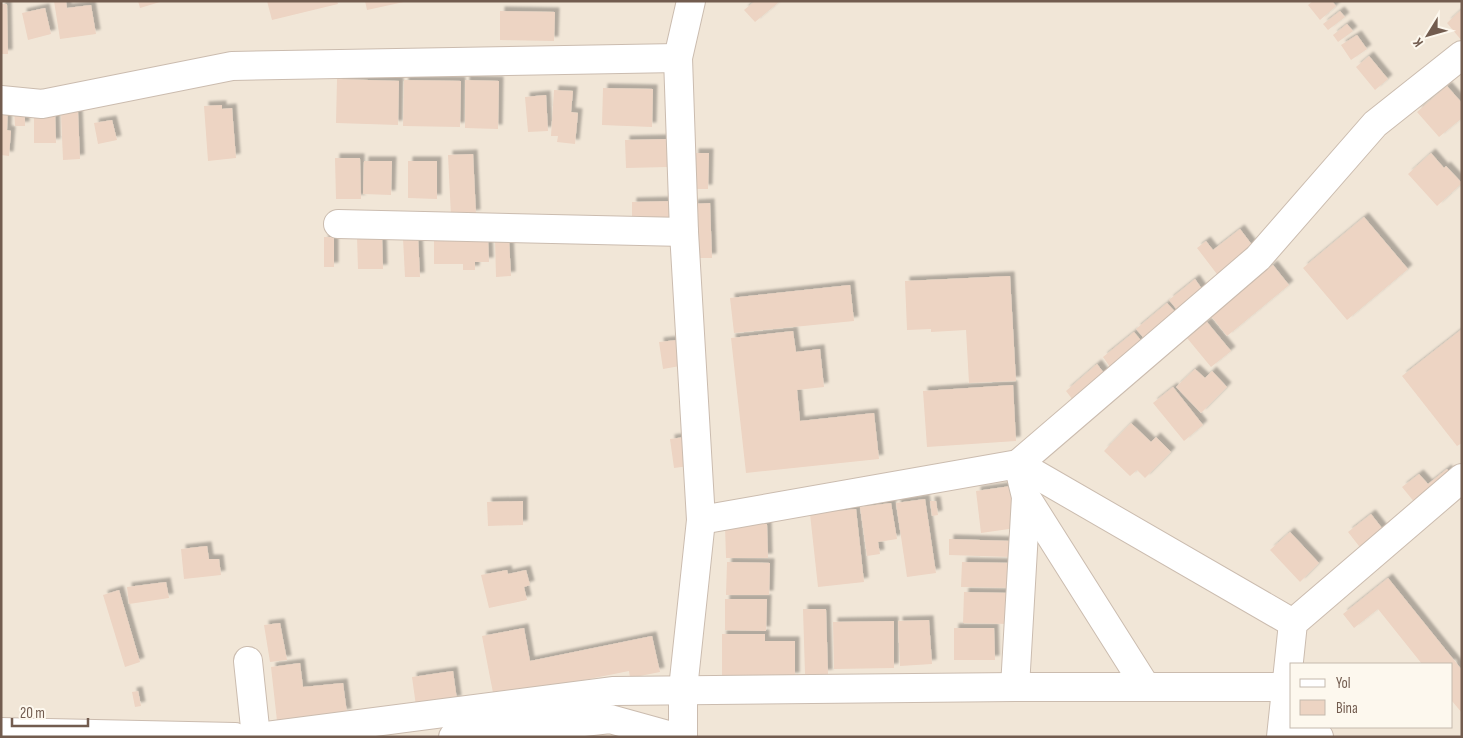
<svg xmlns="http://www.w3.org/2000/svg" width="1463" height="738" font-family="'Sofia Sans Condensed',sans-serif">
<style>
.residential{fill:#f1e6d7;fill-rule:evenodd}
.building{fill:#edd4c3;filter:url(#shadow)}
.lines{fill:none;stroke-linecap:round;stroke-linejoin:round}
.minor-casing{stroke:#cbbcaf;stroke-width:30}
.minor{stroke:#fff;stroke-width:28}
</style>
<defs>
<filter id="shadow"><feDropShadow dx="4.5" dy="-4.5" stdDeviation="1" flood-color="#0004"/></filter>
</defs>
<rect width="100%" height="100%" fill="#faf4e8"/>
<path class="residential" d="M 1,1 L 1462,1 L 1462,737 L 1,737 ZM 1292,664 L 1452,664 L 1452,727 L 1292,727 Z"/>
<g class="building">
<polygon points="54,1 66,1 67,8 91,5 96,34 60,39"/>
<polygon points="138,1 160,1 160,2 140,8"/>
<polygon points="267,1 337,1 338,4 272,20"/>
<polygon points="365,1 404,1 404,2 367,10"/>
<polygon points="755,1 780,1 755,22 744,10"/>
<polygon points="1313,1 1332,1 1336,6 1320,20 1308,5"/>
<polygon points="1,4 7,4 8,54 1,54"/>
<polygon points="45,8 51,34 28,40 22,13"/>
<polygon points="1462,9 1462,41 1447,23"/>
<polygon points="500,11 555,12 554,41 500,40"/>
<polygon points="1340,11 1345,17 1328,30 1323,24"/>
<polygon points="1347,24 1353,31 1338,42 1333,35"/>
<polygon points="1357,35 1367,49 1351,60 1341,45"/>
<polygon points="1369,56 1388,79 1375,90 1356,67"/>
<polygon points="337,79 399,81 398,125 336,123"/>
<polygon points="404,80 461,81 460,127 403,126"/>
<polygon points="465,80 499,81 498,129 465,128"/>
<polygon points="1447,86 1462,103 1462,118 1439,137 1417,112"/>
<polygon points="603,88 653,89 652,127 602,125"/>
<polygon points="554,90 573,91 571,112 578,113 575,144 557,142 558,136 551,136"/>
<polygon points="546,95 548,131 528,132 525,97"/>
<polygon points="1,104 8,104 7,130 11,131 9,156 1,155"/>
<polygon points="222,105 222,109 232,108 236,158 208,161 204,106"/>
<polygon points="14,108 25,108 25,126 15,126"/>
<polygon points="55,110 56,143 34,143 34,111"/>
<polygon points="78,112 80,159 63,160 61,113"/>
<polygon points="112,120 117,140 98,144 94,123"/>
<polygon points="667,139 668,167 626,168 625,140"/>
<polygon points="694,153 709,153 708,189 694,189"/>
<polygon points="1431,153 1444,168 1446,166 1462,183 1437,206 1408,174"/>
<polygon points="473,154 476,214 451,216 448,155"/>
<polygon points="335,158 360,158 361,199 336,199"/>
<polygon points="364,161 392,161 391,195 363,194"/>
<polygon points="408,161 437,161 437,199 408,198"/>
<polygon points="673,201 673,217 632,217 632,202"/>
<polygon points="710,203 712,258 695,258 693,204"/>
<polygon points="1364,217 1408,269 1347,320 1303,268"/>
<polygon points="1240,229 1259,254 1223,282 1197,248 1206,241 1213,250"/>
<rect x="324" y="237" width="10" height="30"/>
<polygon points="357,237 382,237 383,269 358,269"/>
<polygon points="418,237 420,277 405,277 403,238"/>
<polygon points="434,237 488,238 489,262 475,262 475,270 463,270 463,264 434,264"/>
<polygon points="495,239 509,239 511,276 496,277"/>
<polygon points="1273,265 1289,285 1227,336 1211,316"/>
<polygon points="1010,276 1016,381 969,383 966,330 931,332 931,329 907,330 905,281"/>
<polygon points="1195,279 1207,296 1182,316 1169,300"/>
<polygon points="850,285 854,321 734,333 730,298"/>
<polygon points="1167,303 1178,315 1147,342 1136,329"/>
<polygon points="1207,322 1231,351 1211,367 1187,338"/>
<polygon points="1462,329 1462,443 1457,446 1402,376"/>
<polygon points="793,331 796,352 820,349 824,387 797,390 800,421 874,413 879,459 746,473 731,338"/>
<polygon points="1134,332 1144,344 1112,370 1103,357"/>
<polygon points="677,340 680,366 663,369 659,342"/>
<polygon points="1097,364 1107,377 1076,404 1066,391"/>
<polygon points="1195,369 1205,378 1212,371 1227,387 1201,413 1176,387"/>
<polygon points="1013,385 1016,441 927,447 923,391"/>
<polygon points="1173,387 1203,425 1184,441 1153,403"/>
<polygon points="1131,423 1151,442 1156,437 1171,452 1145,478 1137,470 1130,476 1104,451"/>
<polygon points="685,437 689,466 674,468 670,439"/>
<polygon points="1447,469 1455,481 1420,509 1402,487 1419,474 1428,484"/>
<polygon points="1011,486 1016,528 981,533 976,491"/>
<polygon points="925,499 936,573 907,577 896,503"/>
<polygon points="523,501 523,525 488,526 487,502"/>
<polygon points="930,501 936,501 938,515 932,516"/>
<polygon points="891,503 897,539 878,542 880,554 867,556 860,507"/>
<polygon points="856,509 864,582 818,587 810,514"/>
<polygon points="1371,514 1389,537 1366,555 1348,532"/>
<polygon points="767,524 768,558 726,558 725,525"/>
<polygon points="1290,532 1319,563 1300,582 1270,550"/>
<polygon points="949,539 1011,541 1011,557 949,555"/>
<polygon points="207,546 209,559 219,559 221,575 184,579 181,549"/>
<polygon points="727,562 770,563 769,595 726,595"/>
<polygon points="962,562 1012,563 1012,588 961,587"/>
<polygon points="507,570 508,574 526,570 530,585 524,587 527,600 489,608 481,575"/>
<polygon points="1388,578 1462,670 1462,713 1452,701 1452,664 1422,664 1378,609 1354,628 1343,614"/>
<polygon points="166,582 169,598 129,604 127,587"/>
<polygon points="119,590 140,662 125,667 103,595"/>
<polygon points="964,592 1009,593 1008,624 963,623"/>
<polygon points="725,599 767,599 766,631 725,630"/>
<polygon points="803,609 826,609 828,674 805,674"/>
<polygon points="929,620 932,664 900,666 898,621"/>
<polygon points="894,621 894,668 834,669 833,622"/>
<polygon points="280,623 287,660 270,662 264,625"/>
<polygon points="524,628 530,661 652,636 660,672 630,678 629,671 494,698 482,636"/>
<polygon points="954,628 994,628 995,660 954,660"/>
<polygon points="722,634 765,634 765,641 795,641 795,677 722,676"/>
<polygon points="300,663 303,687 343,683 347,713 277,721 271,667"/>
<polygon points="453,671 457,700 416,706 412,677"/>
<polygon points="138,691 141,706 135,707 132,692"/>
</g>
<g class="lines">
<defs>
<g id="minor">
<polyline points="1,100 42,104 232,66 678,58"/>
<polyline points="338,224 684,232"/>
<polyline points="1026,497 1146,687"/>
<polyline points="701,520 1018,464 1293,623"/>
<polyline points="248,661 256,737"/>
<polyline points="1015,687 1026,497 1018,464 1258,258 1375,124 1462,55"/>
<polyline points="1283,724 1319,737"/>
<polyline points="1,732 235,737"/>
<polyline points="259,737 614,691 1015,687 1287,687"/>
<polyline points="453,737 610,719 675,737"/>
<polyline points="683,737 683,689 701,520 684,232 678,58 691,1"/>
<polyline points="1281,737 1293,623 1462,478"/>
</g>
</defs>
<use href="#minor" class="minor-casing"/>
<use href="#minor" class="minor"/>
</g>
<rect width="1463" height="738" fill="none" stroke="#725c4f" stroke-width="5"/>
<rect x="1290" y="663" width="162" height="65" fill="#fdf8ee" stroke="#c5baae"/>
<rect x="1300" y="679" width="25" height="8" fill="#ffffff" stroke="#c5baae"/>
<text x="1336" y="688" font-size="15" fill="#725c4f">Yol</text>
<rect x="1300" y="700" width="25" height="15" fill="#edd4c3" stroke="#c5baae"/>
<text x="1336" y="713" font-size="15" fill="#725c4f">Bina</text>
<g transform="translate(1428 35) rotate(233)" stroke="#fdf8ee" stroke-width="4" paint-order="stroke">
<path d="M0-4L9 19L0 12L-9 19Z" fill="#725c4f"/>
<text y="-8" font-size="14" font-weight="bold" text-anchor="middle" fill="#725c4f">K</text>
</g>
<path d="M12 718v8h76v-8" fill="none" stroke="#725c4f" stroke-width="2.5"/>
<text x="20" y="718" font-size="15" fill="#725c4f" stroke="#fdf8ee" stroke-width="4" paint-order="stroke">20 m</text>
</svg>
